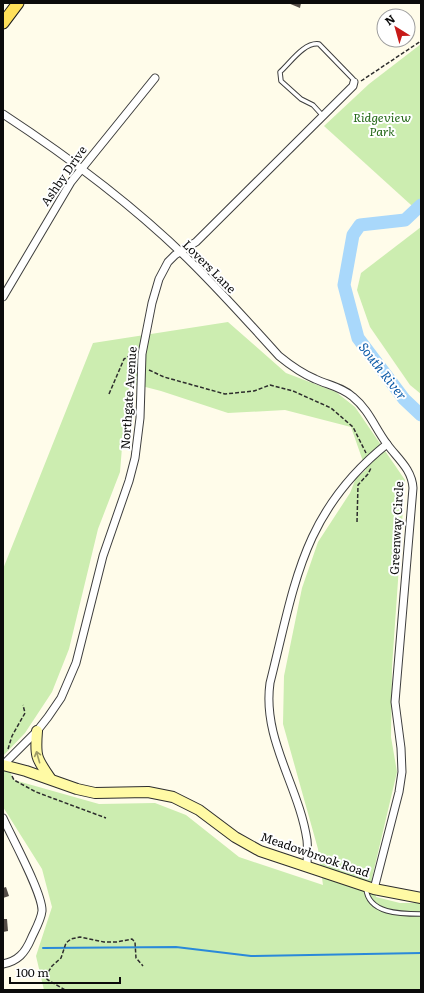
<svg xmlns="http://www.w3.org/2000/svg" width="424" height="993" font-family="Literata,serif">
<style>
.green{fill:#ccedb0}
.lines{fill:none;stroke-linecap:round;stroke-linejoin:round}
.stream{stroke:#2a89d9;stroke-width:2}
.river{stroke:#a9d8fb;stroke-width:13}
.building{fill:#554d47}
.lane-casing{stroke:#3e3e3e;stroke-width:5.5}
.street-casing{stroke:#3e3e3e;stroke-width:9}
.secondary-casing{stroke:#2d2d2d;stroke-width:12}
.primary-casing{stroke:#1c1c1c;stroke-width:13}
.path{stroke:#2d2d2d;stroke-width:1.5;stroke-dasharray:4 2;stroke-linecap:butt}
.lane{stroke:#fff;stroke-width:3.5}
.street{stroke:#fff;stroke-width:7}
.secondary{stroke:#fffaa5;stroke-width:10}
.primary{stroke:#ffe05a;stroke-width:11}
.oneway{stroke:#9d9a67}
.labels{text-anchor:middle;stroke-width:4;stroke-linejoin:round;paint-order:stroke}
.park-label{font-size:12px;font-style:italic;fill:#236817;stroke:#fff}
.street-label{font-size:12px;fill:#0b0b0b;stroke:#fff}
.water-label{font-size:13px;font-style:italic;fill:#0b5aa7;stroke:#fff}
</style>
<rect width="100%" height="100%" fill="#fffcea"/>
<g class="green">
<polygon points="421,44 421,214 324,126 369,84"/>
<polygon points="421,227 421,394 410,385 370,327 357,290 361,273"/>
<polygon points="228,322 286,373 336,392 355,407 405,480 392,667 391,737 397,772 372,878 376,897 400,903 421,903 421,990 44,990 36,956 52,907 42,869 3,807 3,758 14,780 99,804 155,803 186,815 239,857 323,885 318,849 283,724 284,676 302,588 318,542 350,493 356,478 366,470 351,427 285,410 228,413 161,391 130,383 125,410 120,472 98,529 69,649 52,692 25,733 3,756 3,569 93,343"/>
</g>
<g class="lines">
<polyline class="stream" points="43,948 176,947 251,956 421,953"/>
<polyline class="river" points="421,205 405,220 360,225 353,235 344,285 358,338 404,399 421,415"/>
</g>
<g class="building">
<polygon points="288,3 301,3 300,8"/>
<polygon points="6,887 9,896 3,898 3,888"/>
<polygon points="3,919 7,919 8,931 3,932"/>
</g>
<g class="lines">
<defs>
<g id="lane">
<path d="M 323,116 L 313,105 L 301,99 L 281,81 L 280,72 C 291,62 304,42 319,44 L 353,79 L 354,82"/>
<path d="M 366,888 C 368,914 401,914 421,914"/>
</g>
<g id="street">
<path d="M 3,114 C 70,158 137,208 194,265 C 223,294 251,325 279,356 C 290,365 301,373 315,379 C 328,385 342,387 353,397 C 369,410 375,428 387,444 C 397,458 412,469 413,488 L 395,702 L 401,748 L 402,772 L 399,792 L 374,889"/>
<polyline points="3,297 71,182 155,78"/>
<polyline points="3,765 37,731 48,717 61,698 76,663 103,556 129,481 135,458 140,418 142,354 152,303 159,279 168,262 175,255 196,242 353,86 354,82"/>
<path d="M 3,818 C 11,836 43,894 42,911 C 41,920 35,930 31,939 C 25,953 18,961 3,964"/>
<path d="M 307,867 C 307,858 308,849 307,840 C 299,786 262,739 270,683 C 295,584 302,512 387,444"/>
</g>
<g id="secondary">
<path d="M 37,731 C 35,756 36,758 50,778"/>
<polyline points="3,765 26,771 77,789 95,793 148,792 173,797 199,810 235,837 260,851 374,889 421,898"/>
</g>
<polyline id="primary" points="3,23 18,3"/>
</defs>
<use href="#lane" class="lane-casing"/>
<use href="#street" class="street-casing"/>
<use href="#secondary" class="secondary-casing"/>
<use href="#primary" class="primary-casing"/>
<g class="path">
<polyline points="361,81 421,41"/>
<polyline points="149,370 164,377 225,394 254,391 270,385 293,391 331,408 353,427 366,453"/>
<polyline points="109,394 124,359 131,355 134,357"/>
<polyline points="357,522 358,485 368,474 371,468"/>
<polyline points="8,749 12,736 25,713 23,705"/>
<polyline points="12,776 14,780 36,792 106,818"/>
<polyline points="65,990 48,980 45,977 52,966 61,958 66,943 71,939 80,937 104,942 117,942 132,939 135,942 136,958 143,966"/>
</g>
<use href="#lane" class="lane"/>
<use href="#street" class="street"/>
<use href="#secondary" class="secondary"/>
<use href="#primary" class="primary"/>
</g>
<defs><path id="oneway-shaft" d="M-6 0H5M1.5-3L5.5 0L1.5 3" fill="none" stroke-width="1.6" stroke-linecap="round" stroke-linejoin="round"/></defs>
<use class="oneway" href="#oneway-shaft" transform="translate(38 757) rotate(-106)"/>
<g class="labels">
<g class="park-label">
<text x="382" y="122">Ridgeview<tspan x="382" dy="14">Park</tspan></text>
</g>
<g class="street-label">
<text transform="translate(64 176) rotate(-55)" y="4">Ashby Drive</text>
<text transform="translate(209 267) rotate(45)" y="4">Lovers Lane</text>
<text transform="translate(129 398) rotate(-86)" y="4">Northgate Avenue</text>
<text transform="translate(397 528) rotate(-87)" y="4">Greenway Circle</text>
<text transform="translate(315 855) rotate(19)" y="4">Meadowbrook Road</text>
</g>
<g class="water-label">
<text transform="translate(383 371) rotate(52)" y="5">South River</text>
</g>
</g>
<rect width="424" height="993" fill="none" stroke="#0b0b0b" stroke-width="8"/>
<g transform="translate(396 28) rotate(323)"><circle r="19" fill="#ffffff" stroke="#9d9d9d"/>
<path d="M0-3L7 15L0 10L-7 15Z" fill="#c71a18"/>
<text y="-6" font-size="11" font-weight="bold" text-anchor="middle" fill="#0b0b0b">N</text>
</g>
<path d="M10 977v6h110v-6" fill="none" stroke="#0b0b0b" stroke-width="2"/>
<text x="16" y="977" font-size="12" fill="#0b0b0b" stroke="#ffffff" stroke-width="3" paint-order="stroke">100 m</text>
</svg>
